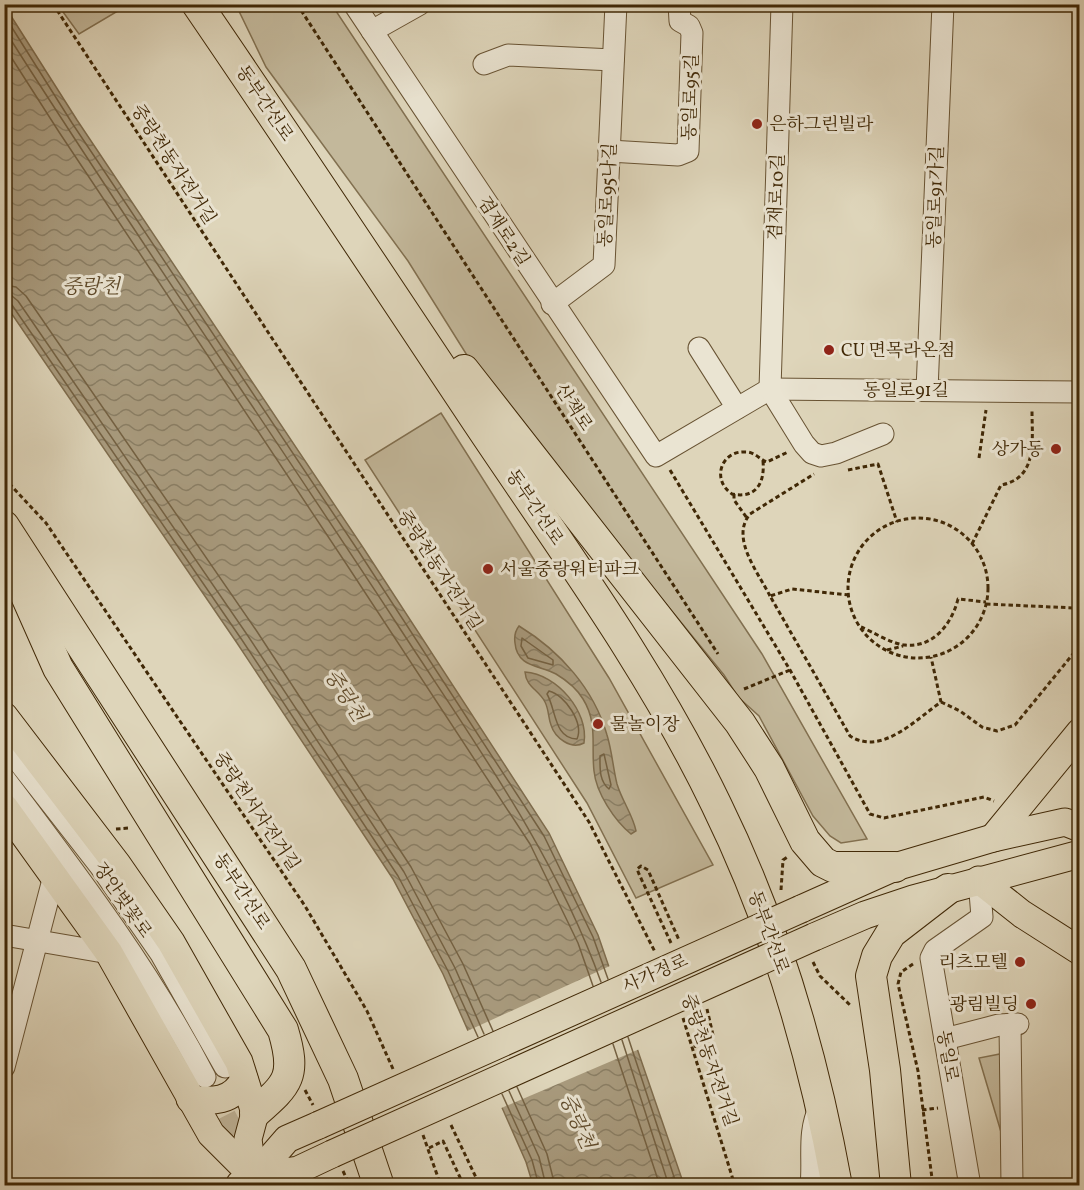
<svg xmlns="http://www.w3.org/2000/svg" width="1084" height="1190" font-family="Vollkorn,'Noto Serif KR',serif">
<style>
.green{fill:#c3b89b;stroke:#827050;stroke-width:1.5}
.water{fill:url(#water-waves);stroke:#7e6c4d;stroke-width:1.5}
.pier{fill:#ded5ba}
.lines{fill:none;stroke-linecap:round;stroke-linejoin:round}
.shore{stroke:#746142;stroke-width:1.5}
.minor-tunnel{stroke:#beb296;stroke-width:21;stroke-dasharray:21 10;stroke-linecap:butt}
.minor-casing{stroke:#685333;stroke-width:23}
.major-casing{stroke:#402806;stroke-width:29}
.highway-casing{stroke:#402806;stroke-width:32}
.path{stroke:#402806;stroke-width:3;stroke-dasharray:4.5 3;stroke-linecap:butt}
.minor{stroke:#eae4d2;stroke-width:21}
.major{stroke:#ded5ba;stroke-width:27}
.highway{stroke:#ded5ba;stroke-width:30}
.major-bridge-casing{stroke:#402806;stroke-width:29;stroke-linecap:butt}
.major-bridge{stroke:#ded5ba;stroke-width:27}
.poi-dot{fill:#8f2418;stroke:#eae4d2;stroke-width:2}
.labels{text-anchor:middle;stroke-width:6;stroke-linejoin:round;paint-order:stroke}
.street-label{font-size:18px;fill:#402806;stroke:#eae4d2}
.poi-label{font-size:18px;fill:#402806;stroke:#eae4d2;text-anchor:start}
.water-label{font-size:20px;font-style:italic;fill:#5f4a2a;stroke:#eae4d2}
</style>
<defs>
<pattern id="water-waves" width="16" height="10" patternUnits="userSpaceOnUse" patternTransform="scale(1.5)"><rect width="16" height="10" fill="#a89a7d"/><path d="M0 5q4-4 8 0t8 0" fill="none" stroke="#8a7e64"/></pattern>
</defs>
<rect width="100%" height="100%" fill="#ded5ba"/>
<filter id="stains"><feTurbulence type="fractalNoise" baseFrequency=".00333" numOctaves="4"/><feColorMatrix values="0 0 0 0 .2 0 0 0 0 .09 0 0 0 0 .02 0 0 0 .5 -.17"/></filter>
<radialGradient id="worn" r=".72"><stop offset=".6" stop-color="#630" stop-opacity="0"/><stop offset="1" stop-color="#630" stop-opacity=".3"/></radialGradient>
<g class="green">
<polygon points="58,5 128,5 79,34"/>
<polygon points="236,5 332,5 762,654 867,839 841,843 830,836 813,816 759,716 738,697 724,675 480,376 408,261 266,67"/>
<polygon points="441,413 609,678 713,865 636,898 587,803 365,460"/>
<polygon points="1005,1053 1001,1132 979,1058"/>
</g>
<g class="water">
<polygon points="4,5 77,120 364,549 549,833 598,935 684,1185 533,1185 526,1162 443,974 393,879 237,643 5,304"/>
<path d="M 519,626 C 560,651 594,689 607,735 C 612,751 613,768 617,784 C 622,801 633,815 636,831 L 631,834 C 615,821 596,793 594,771 C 591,745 598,723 583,699 C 577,689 566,680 556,674 C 539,665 517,667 515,643 C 514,636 515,631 519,626 Z"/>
<path d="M 525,672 C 557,674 589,712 584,743 C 571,750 555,738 551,725 C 548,717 549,710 545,702 C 539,690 526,687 525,672 Z"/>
</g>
<polygon class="pier" points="612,965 642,1048 499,1109 465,1032"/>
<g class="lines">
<g class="shore">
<polyline points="4,15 72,123 359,552 544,836 593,937 608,979"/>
<path d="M 4,29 C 131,230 267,425 397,624 C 473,741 554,851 601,982"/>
<polyline points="4,46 59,132 345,562 530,844 578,943 593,986"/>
<polyline points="4,285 16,287 26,296 256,630 411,867 463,964 493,1031"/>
<polyline points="4,294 12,296 18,301 248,636 404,872 455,968 484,1034"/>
<polyline points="4,302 12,305 242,640 398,876 448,971 478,1037"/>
<polygon points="522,638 553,660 553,665 528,658 521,646"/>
<path d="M 549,691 C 565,695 584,723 577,739 C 554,739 556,709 547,694 Z"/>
<path d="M 604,754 L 611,785 L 609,789 C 599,781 600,768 600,756 Z"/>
<polyline points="628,1037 677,1186"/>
<polyline points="622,1040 669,1186"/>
<polyline points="613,1044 660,1186"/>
<polyline points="517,1087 547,1154 555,1186"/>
<polyline points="509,1091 539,1157 546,1186"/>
<polyline points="502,1094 532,1160 539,1186"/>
</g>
<polyline class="minor-tunnel" points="211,1088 236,1136 244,1160"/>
<defs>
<g id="minor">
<polyline points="354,4 656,456 770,389 1080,392"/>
<polyline points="782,4 770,389 804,444 812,453 821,456 836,453 883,434"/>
<polyline points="372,31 420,4"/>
<polyline points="484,64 508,55 613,60"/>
<polyline points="609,151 678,155 688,151 692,33 689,26 680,21 679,4"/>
<polyline points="552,304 604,265 616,4"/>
<polyline points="699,348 737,408"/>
<polyline points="927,390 943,4"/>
<polyline points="4,743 100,866 161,954 225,1067"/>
<path d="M 4,778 C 77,875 149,969 205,1077"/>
<polyline points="4,935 109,953"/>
<polyline points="1010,1024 1012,1186"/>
<polyline points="945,1039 999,1025 1018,1024"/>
<polyline points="4,1067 54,876"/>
<path d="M 811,1186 C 814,1159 807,1132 820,1107"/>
<polyline points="970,1186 931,958 935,950 982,917 979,880"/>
</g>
<g id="major">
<polyline points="4,716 117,864 171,942 239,1062 255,1113 248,1139 254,1186"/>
<polyline points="4,807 109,953 211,1134 256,1179"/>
<polyline points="993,838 1080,732"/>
<polyline points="979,880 1022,914 1080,951"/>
<polyline points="801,909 895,867 993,838 1065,822 1080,828"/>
<polyline points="814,937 865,915 913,899 1080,854"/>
<path d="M 190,1099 C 212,1102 233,1102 244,1079"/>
<polyline points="254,1177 287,1139 319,1125"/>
<polyline points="240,1184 254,1177 298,1170 332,1154"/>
</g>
<g id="highway">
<path d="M 197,4 C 292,143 385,283 478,423 C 561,547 651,669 716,804 C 775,924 813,1054 837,1186"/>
<polyline points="464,370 740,723 769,768 805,841 823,862 833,867 895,867"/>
<polyline points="4,526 291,969 343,1079 379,1186"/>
<path d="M 11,562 L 58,668 L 283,1030 C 297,1077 288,1084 255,1113"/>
<polyline points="254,1177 267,1186"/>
<polyline points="896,1186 885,1070 871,976 877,956 891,933 948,889"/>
</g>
</defs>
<use href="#minor" class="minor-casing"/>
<use href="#major" class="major-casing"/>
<use href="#highway" class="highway-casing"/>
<g class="path">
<polyline points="53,4 589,822 655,952"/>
<polyline points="297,4 718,654"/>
<polyline points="979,458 986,410"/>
<path d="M 763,461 C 765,483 756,499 732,494 C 711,480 721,450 746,452 C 755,452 760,460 767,462 L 788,452"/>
<polyline points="670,470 790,670 870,814 884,818 984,797 994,801"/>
<polyline points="848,470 878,464 897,522"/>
<polyline points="4,478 46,523 305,906 367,1011 393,1069"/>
<polyline points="734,494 734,500 747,518"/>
<circle cx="918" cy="588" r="70"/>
<path d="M 972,544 L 1001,485 C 1038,478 1032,441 1032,411"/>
<path d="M 849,595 L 792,589 L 770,596 L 850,736 C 882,756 915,720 941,702 L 931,657"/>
<path d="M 770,596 C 758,572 730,538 750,514 L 814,474"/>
<polyline points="986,604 1075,608"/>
<path d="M 861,627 C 873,632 892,644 905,645 C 934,648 952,623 958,599 L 986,602"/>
<polyline points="887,650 903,646"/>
<polyline points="744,689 790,670"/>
<polyline points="941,702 960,711 982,727 997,731 1015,725 1073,654"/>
<polyline points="116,829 129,828"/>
<polyline points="781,890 783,860 789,856"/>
<polyline points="671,943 639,874 637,869 641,866 648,870 679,940"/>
<polyline points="813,962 820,976 851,1006"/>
<polyline points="913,964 901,972 898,984 918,1071 933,1186"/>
<polyline points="683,1018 735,1186"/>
<polyline points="694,1047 713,1035 707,1009"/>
<polyline points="305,1090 313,1105"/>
<polyline points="922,1110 938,1108"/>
<polyline points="451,1125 480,1186"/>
<polyline points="423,1135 441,1186"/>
<polyline points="429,1148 443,1141 464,1186"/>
<polyline points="343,1171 350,1186"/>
</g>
<use href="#minor" class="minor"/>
<use href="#major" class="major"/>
<use href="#highway" class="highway"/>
<defs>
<g id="major-bridge">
<polyline points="319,1125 801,909"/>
<polyline points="332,1154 814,937"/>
</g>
</defs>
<use href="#major-bridge" class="major-bridge-casing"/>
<use href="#major-bridge" class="major-bridge"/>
</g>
<g class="poi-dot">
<circle cx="757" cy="124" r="6"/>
<circle cx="829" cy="350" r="6"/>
<circle cx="1056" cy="449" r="6"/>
<circle cx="488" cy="569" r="6"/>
<circle cx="598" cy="724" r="6"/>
<circle cx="1020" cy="962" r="6"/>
<circle cx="1031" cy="1004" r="6"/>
</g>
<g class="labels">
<g class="street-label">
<text transform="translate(690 97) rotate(-88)" y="6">동일로95길</text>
<text transform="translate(265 103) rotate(56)" y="6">동부간선로</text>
<text transform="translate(174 164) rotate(57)" y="6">중랑천동자전거길</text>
<text transform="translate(607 195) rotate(-87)" y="6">동일로95나길</text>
<text transform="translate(776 197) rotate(-88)" y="6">겸재로10길</text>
<text transform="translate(935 197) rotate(-88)" y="6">동일로91가길</text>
<text transform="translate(504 231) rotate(57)" y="6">겸재로2길</text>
<text x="906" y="396">동일로91길</text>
<text transform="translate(574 407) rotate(57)" y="6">산책로</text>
<text transform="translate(535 507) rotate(56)" y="6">동부간선로</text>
<text transform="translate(440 570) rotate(57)" y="6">중랑천동자전거길</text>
<text transform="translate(257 811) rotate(56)" y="6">중랑천서자전거길</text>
<text transform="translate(242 891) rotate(57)" y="6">동부간선로</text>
<text transform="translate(123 900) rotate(55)" y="6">장안벚꽃로</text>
<text transform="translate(769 932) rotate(70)" y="6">동부간선로</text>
<text transform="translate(655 973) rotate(-24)" y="6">사가정로</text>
<text transform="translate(948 1056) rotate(80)" y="6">동일로</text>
<text transform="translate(710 1060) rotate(71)" y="6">중랑천동자전거길</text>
</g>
<g class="poi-label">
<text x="769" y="130">은하그린빌라</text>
<text x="841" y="356">CU 면목라온점</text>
<text x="1044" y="455" text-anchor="end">상가동</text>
<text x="500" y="575">서울중랑워터파크</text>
<text x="610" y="730">물놀이장</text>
<text x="1008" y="968" text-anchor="end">리츠모텔</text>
<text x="1019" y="1010" text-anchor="end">광림빌딩</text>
</g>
<g class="water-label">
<text x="91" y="293">중랑천</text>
<text transform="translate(346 695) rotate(57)" y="7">중랑천</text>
<text transform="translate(578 1121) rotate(66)" y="7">중랑천</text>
</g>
</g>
<rect width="1084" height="1190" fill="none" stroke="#ded5ba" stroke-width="24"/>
<rect x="6" y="6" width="1072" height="1178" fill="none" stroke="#402806" stroke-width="3"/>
<rect x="12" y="12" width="1060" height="1166" fill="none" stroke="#402806" stroke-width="1.5"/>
<rect width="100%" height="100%" filter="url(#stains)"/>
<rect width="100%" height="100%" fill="url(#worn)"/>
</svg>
